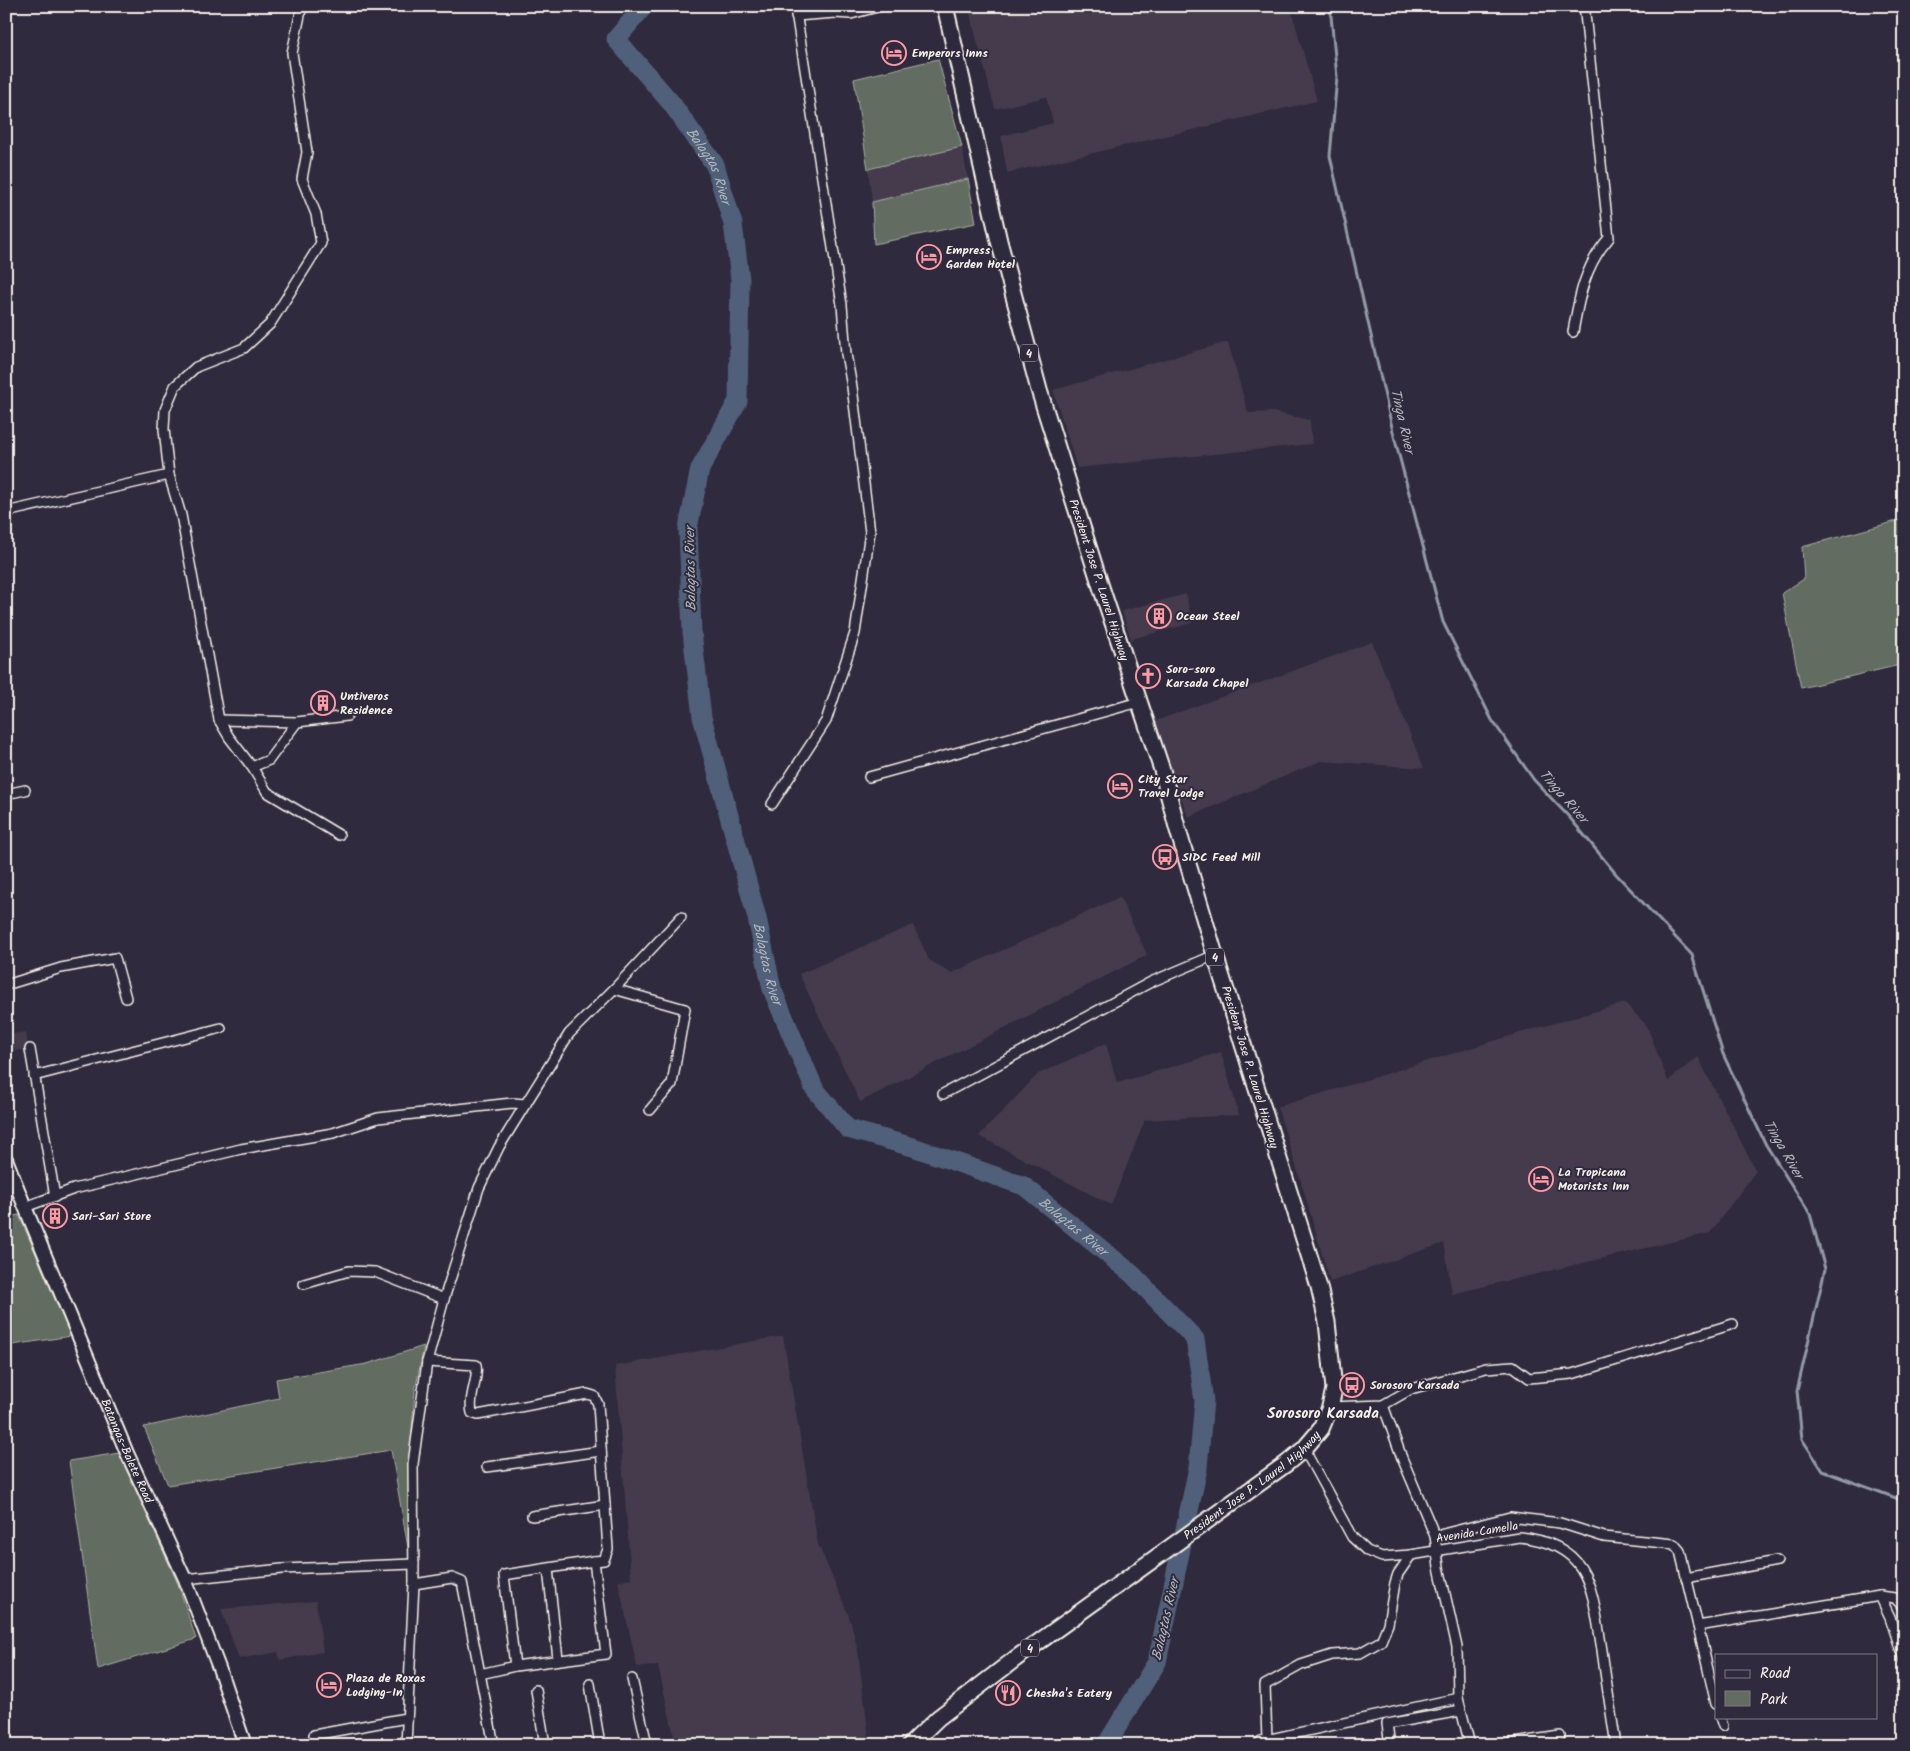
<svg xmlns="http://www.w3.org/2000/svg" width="1910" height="1751" font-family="Kalam,sans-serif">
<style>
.built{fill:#443a4e}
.green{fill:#626c60;stroke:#abaea4}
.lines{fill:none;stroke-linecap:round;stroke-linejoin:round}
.stream{stroke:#929aa6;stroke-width:3}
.river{stroke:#51607a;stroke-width:19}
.minor-casing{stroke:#f4f1e8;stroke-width:12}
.secondary-casing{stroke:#f4f1e8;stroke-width:16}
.trunk-casing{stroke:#f4f1e8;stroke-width:19}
.minor{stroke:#2f2a3d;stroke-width:9}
.secondary{stroke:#2f2a3d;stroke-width:12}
.trunk{stroke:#2f2a3d;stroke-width:15}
.labels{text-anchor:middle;stroke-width:4;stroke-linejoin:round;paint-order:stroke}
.shield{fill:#2f2a3d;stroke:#b9b5b5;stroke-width:1}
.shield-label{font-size:11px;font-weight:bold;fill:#f4f1e8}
.poi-label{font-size:12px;font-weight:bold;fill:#f4f1e8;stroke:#2f2a3d;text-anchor:start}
.street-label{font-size:12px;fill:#f4f1e8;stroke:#2f2a3d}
.water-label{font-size:14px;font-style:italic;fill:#b3b7bc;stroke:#2f2a3d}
.quarter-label{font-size:15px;font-weight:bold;fill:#f4f1e8;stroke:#2f2a3d}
</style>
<rect width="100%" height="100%" fill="#2f2a3d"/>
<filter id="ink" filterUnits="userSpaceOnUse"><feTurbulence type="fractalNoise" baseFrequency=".02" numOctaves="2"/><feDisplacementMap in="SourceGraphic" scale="10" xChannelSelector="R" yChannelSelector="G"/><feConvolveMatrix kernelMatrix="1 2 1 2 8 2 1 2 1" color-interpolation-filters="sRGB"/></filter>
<g filter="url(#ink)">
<g class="built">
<polygon points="968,6 1290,6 1317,101 1007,173 1001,136 1053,123 1046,97 995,109"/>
<polygon points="962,147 968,179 872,202 868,169"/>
<polygon points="1228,342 1248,413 1273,412 1310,420 1312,444 1077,468 1053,390"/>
<polygon points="1186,594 1192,623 1131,639 1122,611"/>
<polygon points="1372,642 1424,768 1321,761 1188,817 1155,721"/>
<polygon points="1120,897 1147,955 860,1102 799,974 913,925 929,960 952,973"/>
<polygon points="1625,1003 1647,1026 1668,1081 1698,1057 1756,1171 1710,1233 1452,1294 1444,1243 1330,1282 1303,1188 1277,1107 1523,1032"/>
<polygon points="26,1032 28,1049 14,1051 12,1034"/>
<polygon points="1106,1043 1117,1083 1221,1052 1239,1115 1145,1120 1111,1205 979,1136 1038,1074"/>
<polygon points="783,1336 818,1544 849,1616 858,1651 870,1745 676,1745 658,1666 637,1667 618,1581 631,1578 615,1366"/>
<polygon points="316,1601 323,1652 280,1660 278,1652 239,1659 221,1609"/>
</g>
<g class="green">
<polygon points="938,59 962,147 868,169 854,79"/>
<polygon points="968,179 976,223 874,244 872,202"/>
<polygon points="1904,519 1904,664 1801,688 1782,593 1804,579 1802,547"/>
<polygon points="19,1215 71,1336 6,1346 6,1217"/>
<polygon points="424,1346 415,1391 409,1466 410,1559 391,1450 168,1485 144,1427 279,1398 276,1379 367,1364"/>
<polygon points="119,1453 178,1584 196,1639 98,1669 69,1461"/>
</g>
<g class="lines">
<polyline class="stream" points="1330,6 1337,77 1330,156 1394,436 1443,622 1492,720 1534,780 1570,818 1616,874 1692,955 1723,1054 1766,1145 1810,1214 1825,1269 1797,1391 1802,1439 1823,1471 1904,1501"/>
<path class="river" id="s1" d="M 644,6 L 616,39 L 672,104 L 715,165 L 733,224 L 740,279 L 738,401 L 700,469 L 688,528 L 692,632 L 702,717 L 757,918 L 772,989 L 814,1088 L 848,1129 L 913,1147 L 1024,1186 L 1132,1274 L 1195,1339 L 1204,1401 L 1198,1468 L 1157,1662 L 1106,1745"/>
<defs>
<g id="minor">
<polyline points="302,6 292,53 307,152 302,179 316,214 321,243 270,324 244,348 196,367 175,386 165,410 164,429 169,475 181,515 219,720 229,737 252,767 267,792 339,835"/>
<polyline points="796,16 835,13 851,14 881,6"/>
<path d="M 1573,332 C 1579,297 1585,265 1609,238 L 1585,14 L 1586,6"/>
<polyline points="6,512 169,475"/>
<polyline points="219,720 297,722 347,716"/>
<polyline points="252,767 269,760 297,722"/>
<polyline points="869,777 1139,702"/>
<polyline points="6,794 25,790"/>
<polyline points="772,804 826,721 855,633 870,532 852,387 846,354 842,305 795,6"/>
<polyline points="6,985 61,968 115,958 126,998"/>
<polyline points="614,989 685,1009 672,1084 650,1110"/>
<polyline points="30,1049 55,1197"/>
<polyline points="34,1076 221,1028"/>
<polyline points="943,1094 1151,982 1215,955"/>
<polyline points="25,1207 74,1189 241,1149 333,1133 378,1118 512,1103 526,1104"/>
<polyline points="304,1284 349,1271 375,1272 444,1299"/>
<path d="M 427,1362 L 476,1365 C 479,1379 468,1396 472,1413 L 478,1415 L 587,1394 L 594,1396 L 598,1404 L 608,1549 L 604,1560 L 594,1561 L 504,1575 L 515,1666"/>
<polyline points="1383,1405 1402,1458 1435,1536 1439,1567 1457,1647 1458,1698 1470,1745"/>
<polyline points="1330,1407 1383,1405 1411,1389 1486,1368 1513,1366 1529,1378 1572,1374 1733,1324"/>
<path d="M 1304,1449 L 1352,1537 L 1367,1551 L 1382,1557 L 1411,1555 L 1519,1537 C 1592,1544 1592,1590 1602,1650 C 1606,1681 1611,1713 1616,1745"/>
<polyline points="487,1467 601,1451"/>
<polyline points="532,1516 605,1505"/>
<polyline points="1435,1536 1510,1517 1560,1523 1604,1537 1674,1544 1680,1551 1698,1626 1880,1596 1890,1617 1904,1660"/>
<polyline points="548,1569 558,1659"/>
<polyline points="1686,1578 1777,1561"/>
<polyline points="185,1579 282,1569 414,1564"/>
<polyline points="414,1584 452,1578 462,1582 494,1745"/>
<polyline points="1880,1596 1895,1598 1904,1608"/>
<polyline points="1698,1626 1716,1704"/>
<polyline points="480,1674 515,1666 606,1654 594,1561"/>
<polyline points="632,1679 647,1744 645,1745"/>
<polyline points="590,1684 600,1745"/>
<polyline points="536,1690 545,1745"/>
<polyline points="1720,1717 1723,1726"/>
<polyline points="314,1735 406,1718"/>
<polyline points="1267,1740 1265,1685 1301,1665 1332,1655 1360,1653 1381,1641 1388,1624 1395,1583 1398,1574 1411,1555"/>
<polyline points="406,1745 414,1584 413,1464 427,1362 444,1299 479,1188 499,1147 569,1034 614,989 681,917"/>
<polyline points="1258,1745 1261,1741 1458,1698"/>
<polyline points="1390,1745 1387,1724 1461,1711"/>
<polyline points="1501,1745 1560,1736"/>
</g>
<g id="secondary">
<path id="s2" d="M 6,1159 L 25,1207 L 127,1453 L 185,1579 L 219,1668 L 245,1745"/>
</g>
<g id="trunk">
<path id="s3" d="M 910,1745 L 938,1718 L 1015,1659 L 1286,1464 L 1304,1449 L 1321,1429 L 1330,1407 L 1334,1389 L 1327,1322 L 1319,1287 L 1215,955 L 1177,827 L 1162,770 L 1101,587 L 1039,390 L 999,241 L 945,6"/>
</g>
</defs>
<use href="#minor" class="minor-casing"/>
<use href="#secondary" class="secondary-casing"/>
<use href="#trunk" class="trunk-casing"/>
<use href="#minor" class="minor"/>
<use href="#secondary" class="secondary"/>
<use href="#trunk" class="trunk"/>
</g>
</g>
<defs>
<symbol id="hotel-ring" viewBox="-11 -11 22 22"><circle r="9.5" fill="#2f2a3d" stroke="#ff9aa2" stroke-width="1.5"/><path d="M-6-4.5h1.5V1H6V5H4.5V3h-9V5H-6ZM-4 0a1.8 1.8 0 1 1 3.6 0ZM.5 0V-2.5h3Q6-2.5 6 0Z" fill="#ff9aa2"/></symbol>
<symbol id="building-ring" viewBox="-11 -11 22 22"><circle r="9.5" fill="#2f2a3d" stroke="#ff9aa2" stroke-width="1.5"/><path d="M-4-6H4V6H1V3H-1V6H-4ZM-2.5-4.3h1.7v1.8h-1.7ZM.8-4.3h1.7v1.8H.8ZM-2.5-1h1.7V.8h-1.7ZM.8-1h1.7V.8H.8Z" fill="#ff9aa2"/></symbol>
<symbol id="church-ring" viewBox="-11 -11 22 22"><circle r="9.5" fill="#2f2a3d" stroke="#ff9aa2" stroke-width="1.5"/><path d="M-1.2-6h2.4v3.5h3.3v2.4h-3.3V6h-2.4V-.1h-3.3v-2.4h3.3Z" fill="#ff9aa2"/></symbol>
<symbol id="bus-ring" viewBox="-11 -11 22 22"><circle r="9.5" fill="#2f2a3d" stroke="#ff9aa2" stroke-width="1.5"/><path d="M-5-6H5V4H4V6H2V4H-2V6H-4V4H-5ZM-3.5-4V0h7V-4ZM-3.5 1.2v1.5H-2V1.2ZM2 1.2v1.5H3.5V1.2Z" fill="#ff9aa2"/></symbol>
<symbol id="restaurant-ring" viewBox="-11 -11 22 22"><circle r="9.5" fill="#2f2a3d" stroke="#ff9aa2" stroke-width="1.5"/><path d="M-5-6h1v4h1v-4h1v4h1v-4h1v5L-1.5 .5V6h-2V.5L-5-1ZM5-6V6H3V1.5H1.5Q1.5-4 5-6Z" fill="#ff9aa2"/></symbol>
</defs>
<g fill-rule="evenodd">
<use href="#hotel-ring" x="880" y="39" width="28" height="28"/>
<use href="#hotel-ring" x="915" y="243" width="28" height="28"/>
<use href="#building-ring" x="1145" y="602" width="28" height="28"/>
<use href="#church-ring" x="1134" y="662" width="28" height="28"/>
<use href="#building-ring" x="309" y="689" width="28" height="28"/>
<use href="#hotel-ring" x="1106" y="772" width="28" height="28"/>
<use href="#bus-ring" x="1151" y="843" width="28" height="28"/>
<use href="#hotel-ring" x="1527" y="1165" width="28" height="28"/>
<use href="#building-ring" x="41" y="1202" width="28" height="28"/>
<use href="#bus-ring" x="1338" y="1371" width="28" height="28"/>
<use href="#hotel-ring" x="315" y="1671" width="28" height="28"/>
<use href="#restaurant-ring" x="994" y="1679" width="28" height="28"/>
</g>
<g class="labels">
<g class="shield">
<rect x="1020" y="344.5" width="18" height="17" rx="4"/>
<rect x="1206" y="948.5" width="18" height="17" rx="4"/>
<rect x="1021" y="1639.5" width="18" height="17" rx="4"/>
</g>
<g class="shield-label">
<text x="1029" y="357">4</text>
<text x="1215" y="961">4</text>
<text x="1030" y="1652">4</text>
</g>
<g class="poi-label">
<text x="912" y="57">Emperors Inns</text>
<text x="946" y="254">Empress<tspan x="946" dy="14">Garden Hotel</tspan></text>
<text x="1176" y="620">Ocean Steel</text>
<text x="1166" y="673">Soro-soro<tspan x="1166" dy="14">Karsada Chapel</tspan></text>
<text x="340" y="700">Untiveros<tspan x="340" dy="14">Residence</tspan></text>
<text x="1138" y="783">City Star<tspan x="1138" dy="14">Travel Lodge</tspan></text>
<text x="1182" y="861">SIDC Feed Mill</text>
<text x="1558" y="1176">La Tropicana<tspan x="1558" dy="14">Motorists Inn</tspan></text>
<text x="72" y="1220">Sari-Sari Store</text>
<text x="1370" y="1389">Sorosoro Karsada</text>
<text x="346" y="1682">Plaza de Roxas<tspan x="346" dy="14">Lodging-In</tspan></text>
<text x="1026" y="1697">Chesha's Eatery</text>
</g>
<g class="street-label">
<text transform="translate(1099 580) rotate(72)" y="4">President Jose P. Laurel Highway</text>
<text transform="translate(1250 1067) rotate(73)" y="4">President Jose P. Laurel Highway</text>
<text dy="4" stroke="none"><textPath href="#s2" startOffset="316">Batangas-Balete Road</textPath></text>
<text dy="4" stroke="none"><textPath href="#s3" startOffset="430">President Jose P. Laurel Highway</textPath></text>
<text transform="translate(1477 1532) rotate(-9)" y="4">Avenida Camella</text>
</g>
<g class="water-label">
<text dy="5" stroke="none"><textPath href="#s1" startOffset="202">Balagtas River</textPath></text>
<text transform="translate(1403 421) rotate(77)" y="5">Tinga River</text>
<text transform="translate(690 569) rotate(-91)" y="5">Balagtas River</text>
<text transform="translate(1564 796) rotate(49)" y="5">Tinga River</text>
<text dy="5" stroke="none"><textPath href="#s1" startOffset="1026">Balagtas River</textPath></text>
<text transform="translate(1784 1149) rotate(60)" y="5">Tinga River</text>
<text dy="5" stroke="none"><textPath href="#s1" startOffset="1461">Balagtas River</textPath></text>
<text transform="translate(1165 1619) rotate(-77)" y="5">Balagtas River</text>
</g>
<g class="quarter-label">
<text x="1323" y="1418">Sorosoro Karsada</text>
</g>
</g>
<rect width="1910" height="1751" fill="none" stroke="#2f2a3d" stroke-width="25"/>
<rect x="12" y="12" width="1885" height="1726" fill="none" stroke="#f4f1e8" stroke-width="2" filter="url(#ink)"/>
<rect x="1715" y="1654" width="162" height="65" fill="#2f2a3d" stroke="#7e7a81"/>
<rect x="1725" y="1670" width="25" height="8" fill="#2f2a3d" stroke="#7e7a81"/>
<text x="1760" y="1678" font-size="15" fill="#f4f1e8">Road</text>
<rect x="1725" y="1691" width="25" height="15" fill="#626c60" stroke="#7e7a81"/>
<text x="1760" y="1704" font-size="15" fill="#f4f1e8">Park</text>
</svg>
